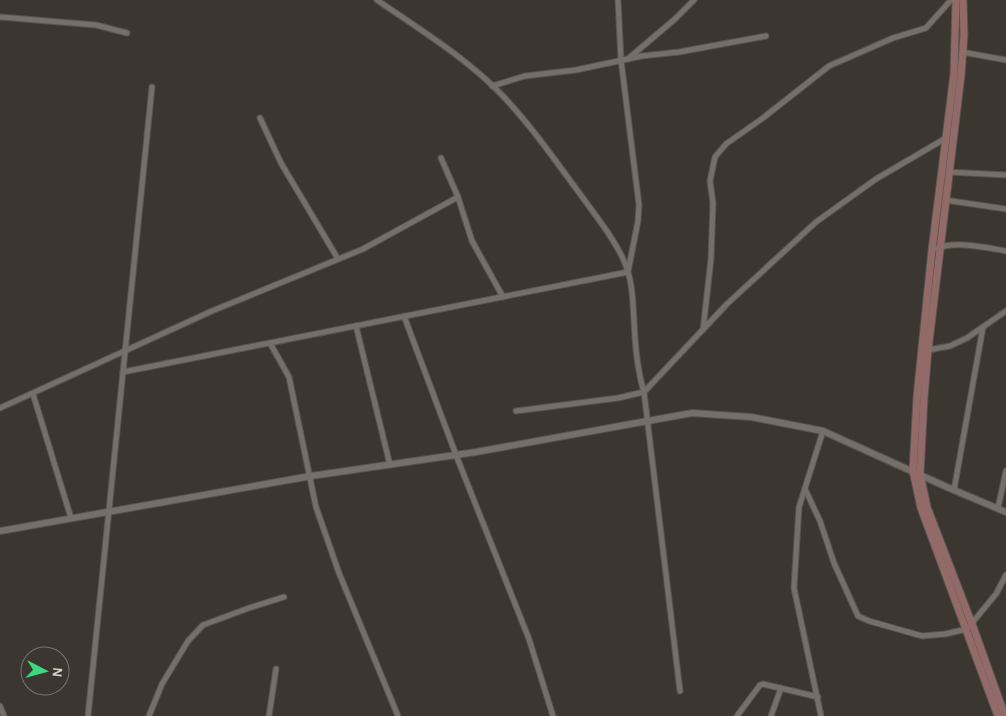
<svg xmlns="http://www.w3.org/2000/svg" width="1006" height="716" font-family="'Alegreya Sans',sans-serif">
<style>
.lines{fill:none;stroke-linecap:round;stroke-linejoin:round}
.minor-casing{stroke:#58534f;stroke-width:7}
.tertiary-casing{stroke:#58534f;stroke-width:8}
.secondary-casing{stroke:#58534f;stroke-width:9}
.minor{stroke:#756f68;stroke-width:5}
.tertiary{stroke:#756f68;stroke-width:6}
.secondary{stroke:#926a67;stroke-width:7}
</style>
<rect width="100%" height="100%" fill="#3b3630"/>
<g class="lines">
<defs>
<g id="minor">
<path d="M 377,0 C 419,29 465,57 501,94 C 531,125 557,163 583,198 C 598,219 621,247 628,272 C 633,287 633,305 634,321 C 635,345 637,369 644,392 L 680,691"/>
<polyline points="0,17 96,25 127,33"/>
<polyline points="962,52 1006,60"/>
<polyline points="629,58 675,19 694,0"/>
<polyline points="492,86 525,76 576,70 642,56 679,52 766,36"/>
<polyline points="260,118 281,163 338,259"/>
<polyline points="441,158 458,197 472,241 503,297"/>
<polyline points="949,172 1006,175"/>
<polyline points="945,200 1006,209"/>
<path d="M 932,250 C 954,240 983,247 1006,251"/>
<polyline points="404,316 456,455 529,639 553,716"/>
<polyline points="356,326 390,465"/>
<polyline points="703,330 711,259 713,203 710,181 715,157 726,144 763,118 829,66 893,38 926,28 951,0"/>
<polyline points="270,343 289,377 316,507 339,573 398,716"/>
<polyline points="928,350 950,346 967,338 1006,311"/>
<polyline points="123,372 628,272 638,221 639,205 621,60 618,0"/>
<polyline points="33,394 71,518"/>
<polyline points="0,408 212,311 363,249 458,197"/>
<polyline points="516,411 618,398 644,392 727,304 816,222 876,179 946,138"/>
<polyline points="805,489 820,521 834,563 858,616 869,621 922,636 945,634 967,629 996,594 1006,575"/>
<polyline points="954,490 983,327"/>
<polyline points="998,508 1006,471"/>
<polyline points="0,706 4,716"/>
<polyline points="88,716 152,87"/>
<polyline points="149,716 162,684 188,641 203,625 249,608 284,597"/>
<polyline points="269,716 276,669"/>
<polyline points="737,716 760,685 763,684 818,697"/>
<polyline points="771,716 781,688"/>
<polyline points="821,716 794,588 799,507 823,431"/>
</g>
<polyline id="tertiary" points="0,531 311,476 476,452 692,413 751,417 823,431 949,488 1006,512"/>
<g id="secondary">
<polyline points="956,0 954,74 932,250 917,397 913,471 921,508 998,716"/>
<polyline points="963,0 964,35 961,75 928,350 924,398 920,474 927,507 972,624 1005,716"/>
</g>
</defs>
<use href="#minor" class="minor-casing"/>
<use href="#tertiary" class="tertiary-casing"/>
<use href="#secondary" class="secondary-casing"/>
<use href="#minor" class="minor"/>
<use href="#tertiary" class="tertiary"/>
<use href="#secondary" class="secondary"/>
</g>
<g transform="translate(45 671) rotate(96)"><circle r="24" fill="#3b3630" stroke="#79746f"/>
<path d="M0-4L9 19L0 12L-9 19Z" fill="#3cd77e"/>
<text y="-8" font-size="14" font-weight="bold" text-anchor="middle" fill="#d5d2ce">N</text>
</g>
</svg>
